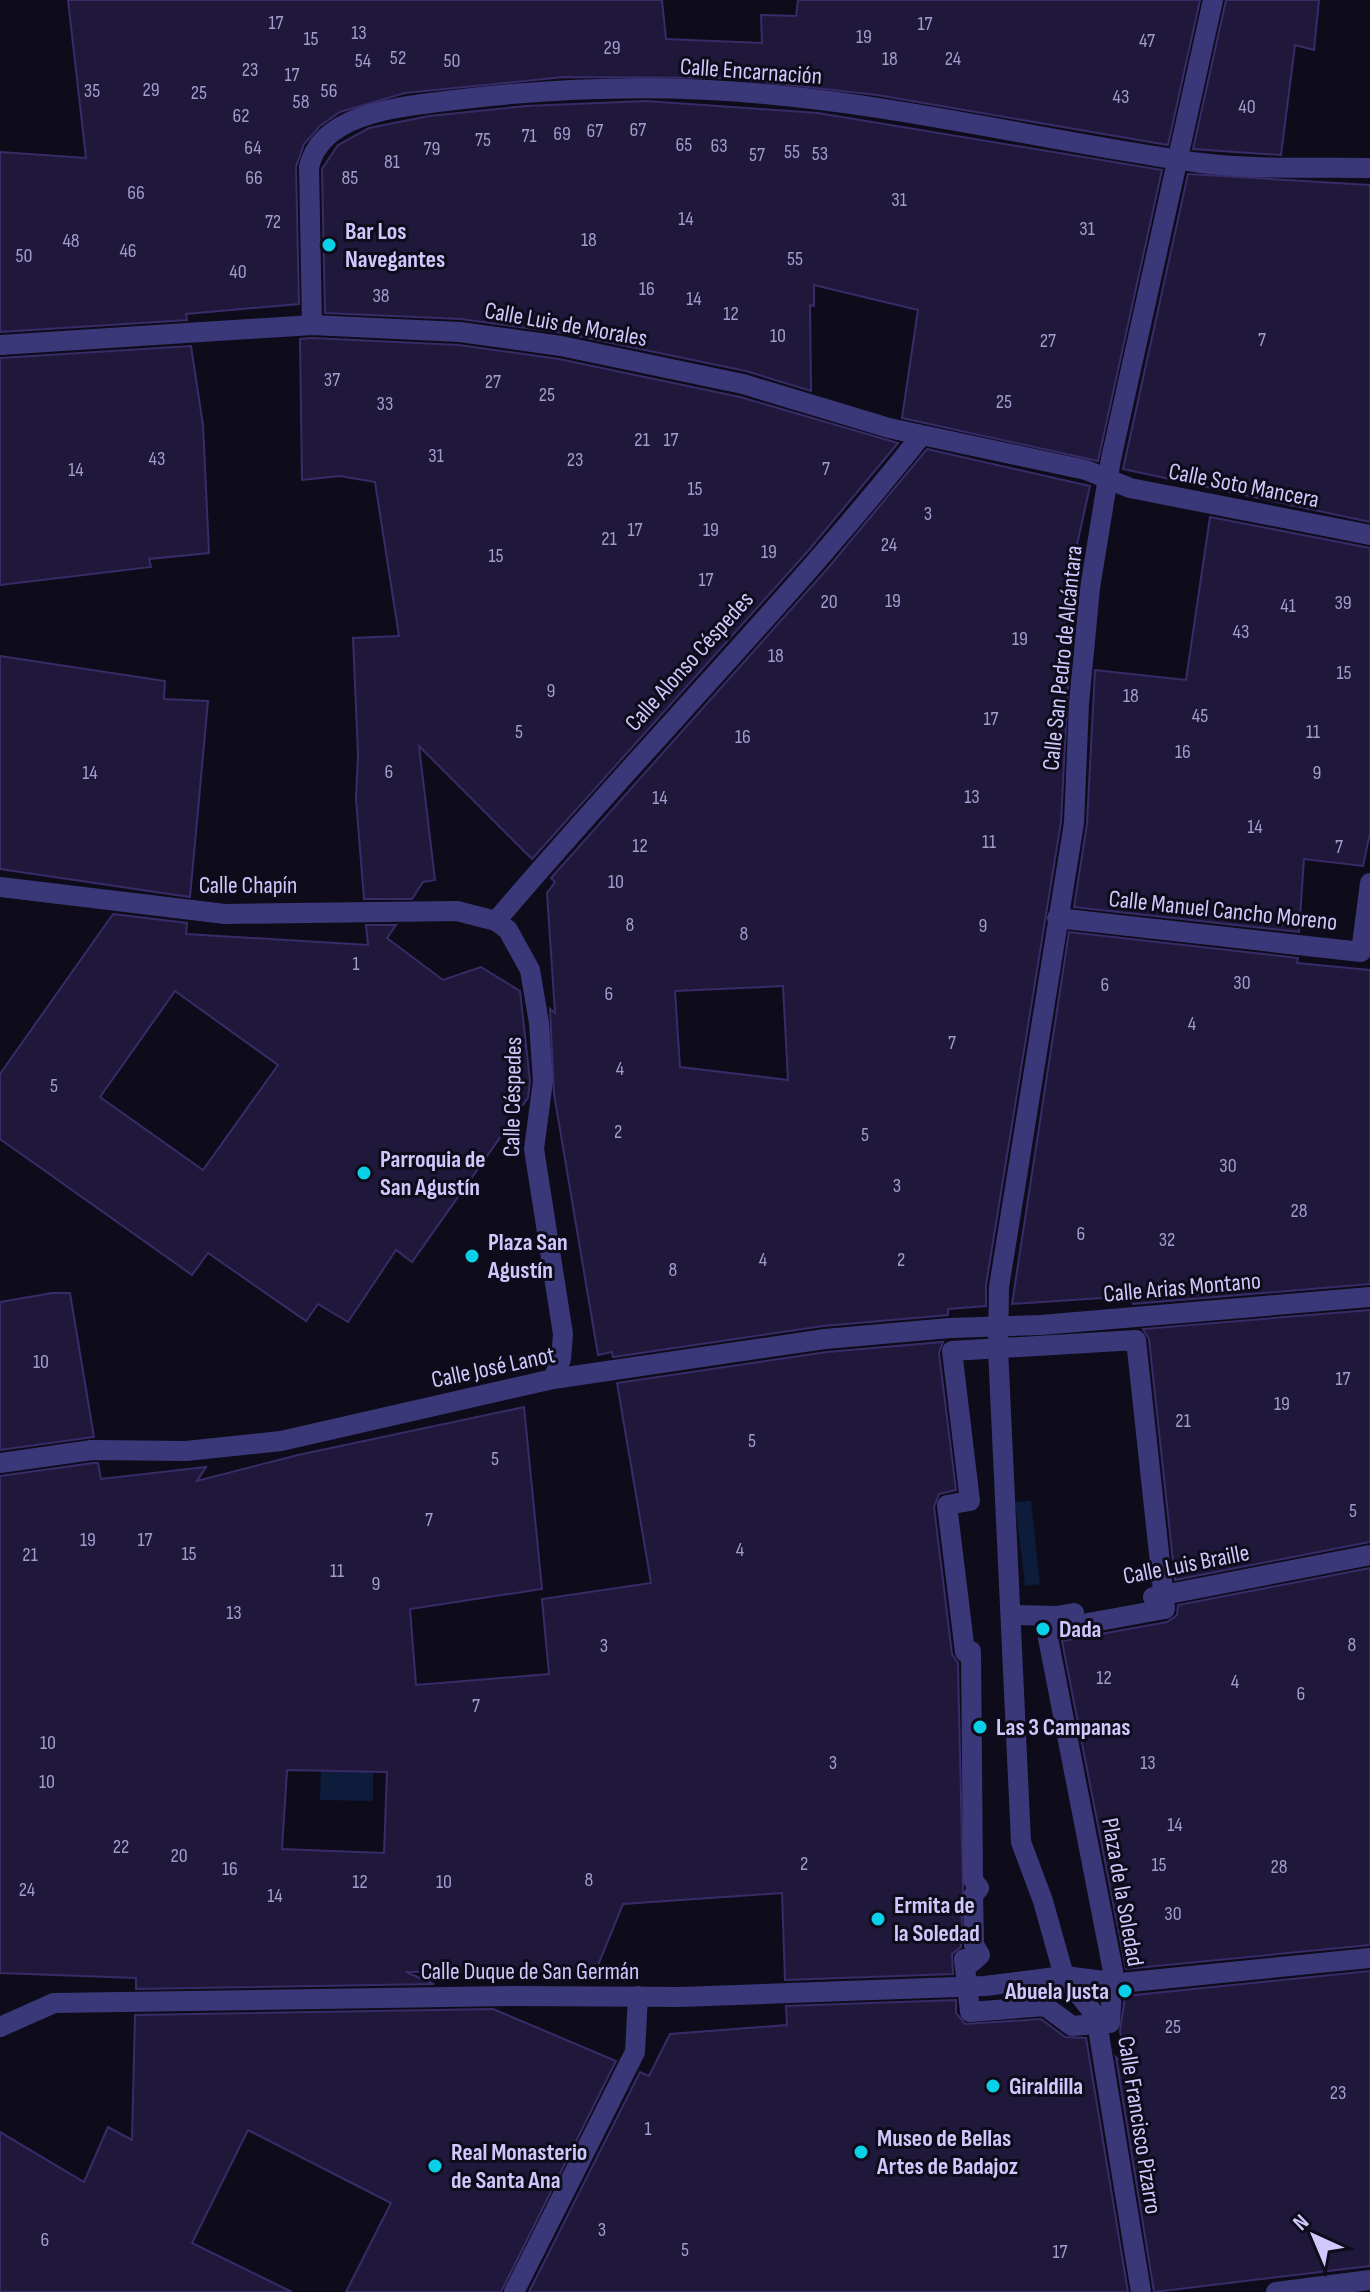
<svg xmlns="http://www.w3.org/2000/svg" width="1370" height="2292" font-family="'Sofia Sans Condensed',sans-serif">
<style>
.water{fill:#0c1c3a}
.building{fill:#20183b;stroke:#382b67;stroke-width:2;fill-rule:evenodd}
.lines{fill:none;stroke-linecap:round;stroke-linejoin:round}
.street{stroke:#3b3879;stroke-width:20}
.poi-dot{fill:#08d0e9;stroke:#0e0c1b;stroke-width:3}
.labels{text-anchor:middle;stroke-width:6;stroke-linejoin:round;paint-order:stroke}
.number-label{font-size:20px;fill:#a29ccc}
.street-label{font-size:24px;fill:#cec8fd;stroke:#0e0c1b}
.poi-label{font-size:24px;font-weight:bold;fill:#cec8fd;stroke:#0e0c1b;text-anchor:start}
</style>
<rect width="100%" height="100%" fill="#0e0c1b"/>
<g class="water">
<polygon points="1031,1501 1040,1584 1025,1586 1015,1502"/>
<polygon points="321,1769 373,1769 373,1801 320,1800"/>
</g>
<g class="building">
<polygon points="68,0 662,0 666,39 762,43 761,15 796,16 798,0 1200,0 1168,145 877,95 727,78 564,77 405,93 340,112 320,126 304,144 296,167 299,304 186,314 187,320 0,332 0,152 86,158"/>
<polygon points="1226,0 1319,0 1314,50 1295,45 1281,155 1193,149"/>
<polygon points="646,101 818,113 1162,170 1098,461 902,418 918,310 814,285 814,306 810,305 811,391 746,371 563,333 461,319 325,313 322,169 338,145 369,128 429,116 526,106"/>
<polygon points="1188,174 1370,185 1370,522 1123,469"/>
<polygon points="312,338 459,345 559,359 740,397 898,443 808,551 532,859 419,746 435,880 423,882 412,899 364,899 356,799 358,754 353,638 399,636 375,482 340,476 302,480 300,339"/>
<polygon points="191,346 203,425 209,553 149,559 151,567 0,585 0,358"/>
<path d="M 927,449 L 1090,486 L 1069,581 L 1061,666 L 1069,667 L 1061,822 L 986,1285 L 986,1306 L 948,1309 L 948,1315 L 823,1326 L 613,1357 L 612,1352 L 598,1355 L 554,1094 L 550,1009 L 555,1013 L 547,893 L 555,882 L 551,878 L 828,568 ZM 783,986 L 788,1080 L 680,1067 L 675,991 Z"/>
<polygon points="1210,517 1370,548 1370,833 1363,866 1304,859 1299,932 1074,907 1087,824 1095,670 1186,680"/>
<polygon points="0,656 165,681 164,699 208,701 190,897 0,869"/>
<path d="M 113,914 L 187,923 L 186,934 L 368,945 L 366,925 L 396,925 L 387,938 L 443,980 L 481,967 L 520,991 L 530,1081 L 528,1098 L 412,1262 L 396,1250 L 348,1322 L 318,1304 L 306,1321 L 208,1253 L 192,1275 L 0,1139 L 0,1074 ZM 175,991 L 278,1065 L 203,1170 L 100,1097 Z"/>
<polygon points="1069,932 1298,958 1297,963 1370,970 1370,1284 1133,1304 1132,1296 1012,1304"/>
<polygon points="52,1293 70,1293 94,1437 0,1450 0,1302"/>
<polygon points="1370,1310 1370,1542 1175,1580 1149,1339 1143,1329"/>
<path d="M 943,1342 L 939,1353 L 956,1490 L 939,1494 L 934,1507 L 952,1654 L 958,1663 L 963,1888 L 961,1947 L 952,1954 L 953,1974 L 785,1980 L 782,1893 L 623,1904 L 596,1970 L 406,1972 L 434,1984 L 136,1989 L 136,1978 L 0,1973 L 0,1476 L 93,1463 L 98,1463 L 101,1479 L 206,1467 L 197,1481 L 298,1455 L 524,1407 L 542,1589 L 410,1609 L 416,1685 L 549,1674 L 542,1599 L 651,1583 L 617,1383 L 827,1352 ZM 287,1770 L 387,1772 L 384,1853 L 282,1849 Z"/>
<polygon points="1370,1568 1370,1945 1126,1969 1062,1641 1167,1622 1177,1615 1178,1605"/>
<polygon points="1370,1971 1370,2266 1154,2292 1116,2057 1125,2064 1120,2031 1125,1996"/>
<polygon points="956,2000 956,2013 965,2024 1041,2019 1065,2037 1086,2038 1128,2292 529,2292 640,2072 649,2076 670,2034 787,2025 786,2006"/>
<polygon points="493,2009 616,2061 501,2292 346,2292 391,2203 248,2130 192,2243 292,2292 0,2292 0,2132 84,2182 108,2127 132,2140 135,2015"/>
</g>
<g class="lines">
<g class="street">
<path d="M 312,325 L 309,167 C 321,113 400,107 446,101 C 549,88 662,84 765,94 C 912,107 1056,143 1201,163 C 1256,170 1314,167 1370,168"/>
<polyline points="0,345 312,325 460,332 561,346 743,384 889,428 1086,470 1130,488 1370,535"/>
<polyline points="0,887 225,914 457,911 496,921 508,930 530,970 539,1023 543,1081 534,1149 563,1334 561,1359 553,1379"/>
<polyline points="1057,918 1361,952 1370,883"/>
<path d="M 496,921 C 635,757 788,603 921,436"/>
<polygon points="1136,1340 1165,1609 1055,1629 1048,1638 1113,1971 1110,2023 1072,2026 1045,2006 970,2012 964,1959 971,1963 980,1955 974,1945 973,1896 979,1888 973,1880 971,1651 965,1652 947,1505 970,1501 952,1351"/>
<polyline points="0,1463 92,1450 186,1451 281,1441 553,1379 825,1339 950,1328 1041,1325 1370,1297"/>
<polyline points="1153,1597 1370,1555"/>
<polyline points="1011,1615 1056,1616 1074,1613"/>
<polyline points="0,2027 54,2003 514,1996 680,1997 985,1986 1064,1976 1121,1983 1370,1958"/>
<polyline points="514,2292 635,2052 638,1996"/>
<polyline points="1141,2292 1096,2016 1064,1976 1043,1901 1021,1842 998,1349 999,1287 1074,823 1079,703 1090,588 1111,459 1213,0"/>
<polyline points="1276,2292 1370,2280"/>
</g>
</g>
<g class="poi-dot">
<circle cx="329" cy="245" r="8"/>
<circle cx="364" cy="1173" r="8"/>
<circle cx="472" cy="1256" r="8"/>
<circle cx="1043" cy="1629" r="8"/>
<circle cx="980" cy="1727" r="8"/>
<circle cx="878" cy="1919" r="8"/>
<circle cx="1125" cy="1991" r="8"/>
<circle cx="993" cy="2086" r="8"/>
<circle cx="861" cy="2152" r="8"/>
<circle cx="435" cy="2166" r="8"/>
</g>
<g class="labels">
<g class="number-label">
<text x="276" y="29">17</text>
<text x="925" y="30">17</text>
<text x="359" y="39">13</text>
<text x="864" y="43">19</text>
<text x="311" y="45">15</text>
<text x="1147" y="47">47</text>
<text x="612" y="54">29</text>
<text x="398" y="64">52</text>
<text x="890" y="65">18</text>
<text x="953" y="65">24</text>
<text x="363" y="67">54</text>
<text x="452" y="67">50</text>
<text x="250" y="76">23</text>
<text x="292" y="81">17</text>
<text x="151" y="96">29</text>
<text x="92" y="97">35</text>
<text x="329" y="97">56</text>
<text x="199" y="99">25</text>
<text x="1121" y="103">43</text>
<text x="301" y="108">58</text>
<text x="1247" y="113">40</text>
<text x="241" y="122">62</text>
<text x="638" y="136">67</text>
<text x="595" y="137">67</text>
<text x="562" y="140">69</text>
<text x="529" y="142">71</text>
<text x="483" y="146">75</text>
<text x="684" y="151">65</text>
<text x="719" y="152">63</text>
<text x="253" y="154">64</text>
<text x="432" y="155">79</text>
<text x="792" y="158">55</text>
<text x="820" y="160">53</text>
<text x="757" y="161">57</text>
<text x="392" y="168">81</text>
<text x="254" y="184">66</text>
<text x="350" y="184">85</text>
<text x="136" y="199">66</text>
<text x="899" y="206">31</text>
<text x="686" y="225">14</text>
<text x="273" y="228">72</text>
<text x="1087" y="235">31</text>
<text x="589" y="246">18</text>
<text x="71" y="247">48</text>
<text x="128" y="257">46</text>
<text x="24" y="262">50</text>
<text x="795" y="265">55</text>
<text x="238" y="278">40</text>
<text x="647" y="295">16</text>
<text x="381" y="302">38</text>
<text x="694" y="305">14</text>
<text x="731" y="320">12</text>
<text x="778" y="342">10</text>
<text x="1262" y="346">7</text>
<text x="1048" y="347">27</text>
<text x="332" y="386">37</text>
<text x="493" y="388">27</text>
<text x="547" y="401">25</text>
<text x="1004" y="408">25</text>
<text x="385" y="410">33</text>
<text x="642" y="446">21</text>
<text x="671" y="446">17</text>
<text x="436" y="462">31</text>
<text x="157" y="465">43</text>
<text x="575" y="466">23</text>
<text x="826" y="475">7</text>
<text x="76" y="476">14</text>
<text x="695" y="495">15</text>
<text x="928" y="520">3</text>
<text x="635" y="536">17</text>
<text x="711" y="536">19</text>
<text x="609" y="545">21</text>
<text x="889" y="551">24</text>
<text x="769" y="558">19</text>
<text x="496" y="562">15</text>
<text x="706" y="586">17</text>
<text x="893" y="607">19</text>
<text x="829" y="608">20</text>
<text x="1343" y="609">39</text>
<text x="1288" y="612">41</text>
<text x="1241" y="638">43</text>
<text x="1020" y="645">19</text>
<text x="776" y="662">18</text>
<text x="1344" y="679">15</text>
<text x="551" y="697">9</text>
<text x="1131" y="702">18</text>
<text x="1200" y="722">45</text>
<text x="991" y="725">17</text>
<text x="519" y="738">5</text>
<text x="1313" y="738">11</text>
<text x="743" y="743">16</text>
<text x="1183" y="758">16</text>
<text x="389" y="778">6</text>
<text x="90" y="779">14</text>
<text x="1317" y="779">9</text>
<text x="972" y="803">13</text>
<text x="660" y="804">14</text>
<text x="1255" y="833">14</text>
<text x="989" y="848">11</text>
<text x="640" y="852">12</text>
<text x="1339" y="853">7</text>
<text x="616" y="888">10</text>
<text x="630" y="931">8</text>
<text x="983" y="932">9</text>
<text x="744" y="940">8</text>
<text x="356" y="970">1</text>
<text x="1242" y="989">30</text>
<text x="1105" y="991">6</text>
<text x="609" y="1000">6</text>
<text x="1192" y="1030">4</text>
<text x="952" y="1049">7</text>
<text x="620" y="1075">4</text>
<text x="54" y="1092">5</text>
<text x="618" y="1138">2</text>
<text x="865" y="1141">5</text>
<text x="1228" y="1172">30</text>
<text x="897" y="1192">3</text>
<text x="1299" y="1217">28</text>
<text x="1081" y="1240">6</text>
<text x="1167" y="1246">32</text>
<text x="763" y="1266">4</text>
<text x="901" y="1266">2</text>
<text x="673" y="1276">8</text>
<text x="41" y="1368">10</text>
<text x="1343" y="1385">17</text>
<text x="1282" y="1410">19</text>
<text x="1183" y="1427">21</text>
<text x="752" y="1447">5</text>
<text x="495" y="1465">5</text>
<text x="1353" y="1517">5</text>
<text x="429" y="1526">7</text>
<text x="88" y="1546">19</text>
<text x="145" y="1546">17</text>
<text x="740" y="1556">4</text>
<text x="189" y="1560">15</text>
<text x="30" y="1561">21</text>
<text x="337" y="1577">11</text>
<text x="376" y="1590">9</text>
<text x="234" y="1619">13</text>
<text x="1352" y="1651">8</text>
<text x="604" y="1652">3</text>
<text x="1104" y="1684">12</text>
<text x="1235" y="1688">4</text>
<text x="1301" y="1700">6</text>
<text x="476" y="1712">7</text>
<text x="48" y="1749">10</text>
<text x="833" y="1769">3</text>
<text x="1148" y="1769">13</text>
<text x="47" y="1788">10</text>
<text x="1175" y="1831">14</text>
<text x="121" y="1853">22</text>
<text x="179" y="1862">20</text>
<text x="804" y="1870">2</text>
<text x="1159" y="1871">15</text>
<text x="1279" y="1873">28</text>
<text x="230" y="1875">16</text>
<text x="589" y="1886">8</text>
<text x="360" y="1888">12</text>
<text x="444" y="1888">10</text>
<text x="27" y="1896">24</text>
<text x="275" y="1902">14</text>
<text x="1173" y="1920">30</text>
<text x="1173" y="2033">25</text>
<text x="1338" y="2099">23</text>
<text x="648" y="2135">1</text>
<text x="602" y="2236">3</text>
<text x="45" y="2246">6</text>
<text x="685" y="2256">5</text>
<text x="1060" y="2258">17</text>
</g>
<g class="street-label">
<text transform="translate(751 71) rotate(4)" y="8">Calle Encarnación</text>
<text transform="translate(566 324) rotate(10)" y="8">Calle Luis de Morales</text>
<text transform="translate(1244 485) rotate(11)" y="8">Calle Soto Mancera</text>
<text transform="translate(1062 658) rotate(-84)" y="8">Calle San Pedro de Alcántara</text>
<text transform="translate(689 661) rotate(-48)" y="8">Calle Alonso Céspedes</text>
<text x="248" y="893">Calle Chapín</text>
<text transform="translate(1223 910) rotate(6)" y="8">Calle Manuel Cancho Moreno</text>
<text transform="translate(512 1097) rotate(-89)" y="8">Calle Céspedes</text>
<text transform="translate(1182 1287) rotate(-5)" y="8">Calle Arias Montano</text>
<text transform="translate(493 1367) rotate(-12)" y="8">Calle José Lanot</text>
<text transform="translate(1186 1564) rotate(-11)" y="8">Calle Luis Braille</text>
<text transform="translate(1123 1892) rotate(80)" y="8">Plaza de la Soledad</text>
<text x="530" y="1979">Calle Duque de San Germán</text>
<text transform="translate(1140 2125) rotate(81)" y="8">Calle Francisco Pizarro</text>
</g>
<g class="poi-label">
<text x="345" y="239">Bar Los<tspan x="345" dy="28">Navegantes</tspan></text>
<text x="380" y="1167">Parroquia de<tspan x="380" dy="28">San Agustín</tspan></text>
<text x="488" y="1250">Plaza San<tspan x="488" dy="28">Agustín</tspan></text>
<text x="1059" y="1637">Dada</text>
<text x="996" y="1735">Las 3 Campanas</text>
<text x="894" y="1913">Ermita de<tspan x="894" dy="28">la Soledad</tspan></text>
<text x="1109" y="1999" text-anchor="end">Abuela Justa</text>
<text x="1009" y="2094">Giraldilla</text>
<text x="877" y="2146">Museo de Bellas<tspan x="877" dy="28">Artes de Badajoz</tspan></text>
<text x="451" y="2160">Real Monasterio<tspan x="451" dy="28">de Santa Ana</tspan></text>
</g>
</g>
<g transform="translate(1314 2236) rotate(316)" stroke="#0e0c1b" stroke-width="6" paint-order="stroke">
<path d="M0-6L14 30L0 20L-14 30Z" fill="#cec8fd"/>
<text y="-12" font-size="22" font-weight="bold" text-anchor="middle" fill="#cec8fd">N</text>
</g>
</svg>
